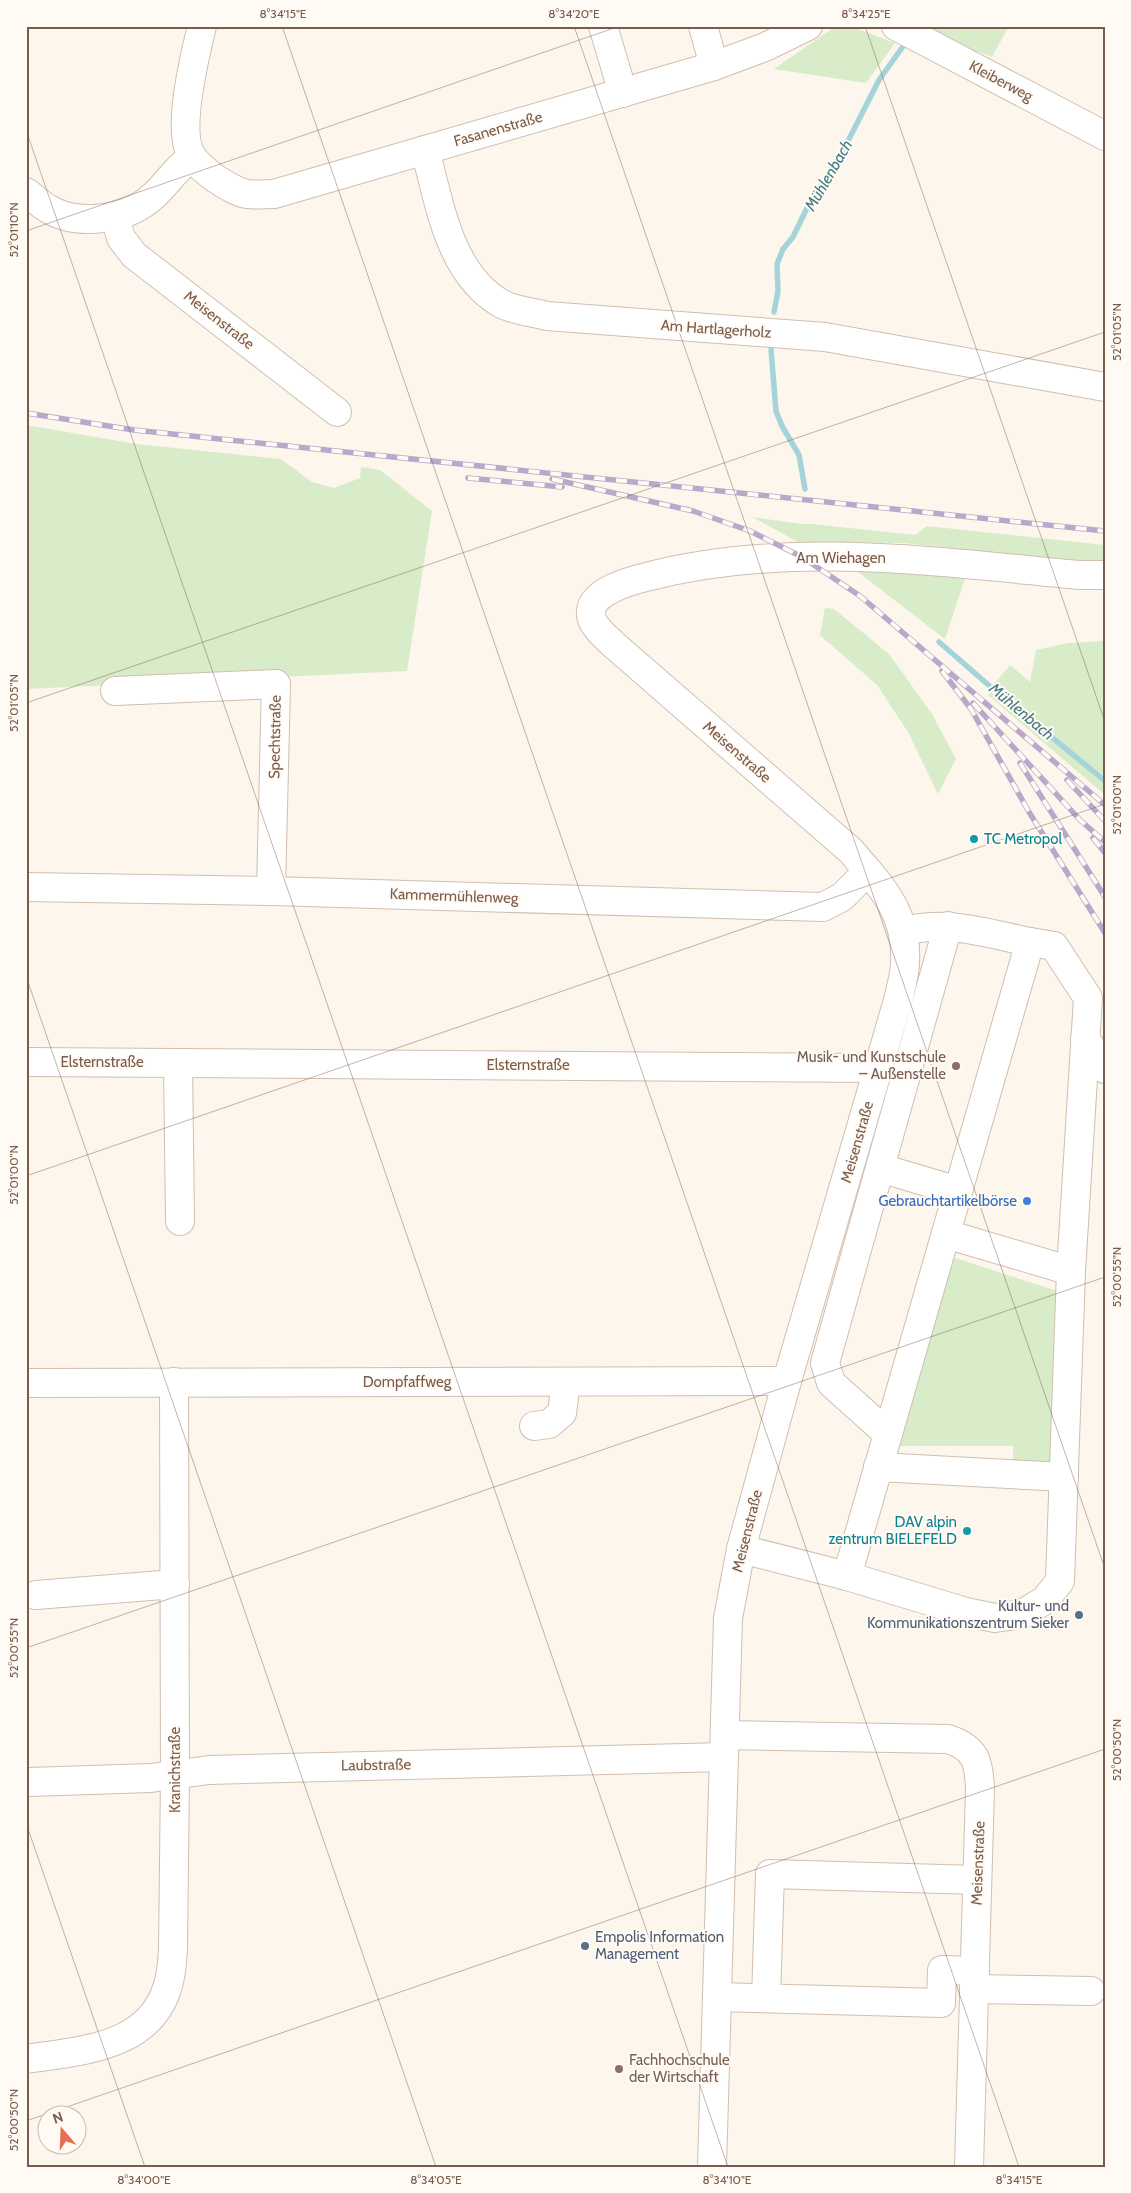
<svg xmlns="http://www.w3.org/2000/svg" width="1131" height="2193" font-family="Cabin,sans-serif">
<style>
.green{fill:#d8ecc9}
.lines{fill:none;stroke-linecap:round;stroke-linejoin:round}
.stream{stroke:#a5d3da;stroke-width:5.5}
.minor-casing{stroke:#d1beb0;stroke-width:30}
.minor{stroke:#fff;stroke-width:28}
.rail-casing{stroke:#b9a8c9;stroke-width:5.5}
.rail{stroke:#fffaf3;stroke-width:4;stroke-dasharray:11;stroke-linecap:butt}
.ticks{fill:none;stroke:#7a5c4d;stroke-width:1;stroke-opacity:0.45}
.culture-dot{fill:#0f9aa8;stroke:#fffaf3;stroke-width:2}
.education-dot{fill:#8d6e63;stroke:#fffaf3;stroke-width:2}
.shop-dot{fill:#3f7fe0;stroke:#fffaf3;stroke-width:2}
.service-dot{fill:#5c6f8a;stroke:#fffaf3;stroke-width:2}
.labels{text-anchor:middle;stroke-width:4;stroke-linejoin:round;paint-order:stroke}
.street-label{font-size:15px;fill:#7a5c4d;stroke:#fffaf3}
.culture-label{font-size:15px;fill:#0d838f;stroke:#fffaf3;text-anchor:start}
.education-label{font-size:15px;fill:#785e54;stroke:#fffaf3;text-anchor:end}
.shop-label{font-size:15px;fill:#366cbe;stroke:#fffaf3;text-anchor:end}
.service-label{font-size:15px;fill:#4e5e75;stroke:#fffaf3;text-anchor:end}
.water-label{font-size:16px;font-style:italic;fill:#437c86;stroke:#fffaf3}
.neatline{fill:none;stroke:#7a5c4d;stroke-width:2}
.ticks-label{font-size:12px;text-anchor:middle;fill:#7a5c4d}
</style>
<rect width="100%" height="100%" fill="#fdf6ec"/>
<g class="green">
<polygon points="836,26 850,26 895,43 866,83 774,69"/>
<polygon points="919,26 1009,26 992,57 980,52 970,52"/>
<polygon points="26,425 137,444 281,459 312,482 334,488 360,478 361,467 380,470 432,511 407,671 26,689"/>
<polygon points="752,517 802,524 812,524 915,535 927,526 1105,545 1105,564 904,543 798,542"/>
<polygon points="854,569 965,578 945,639"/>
<polygon points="825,608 834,609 889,654 932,714 956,759 938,794 908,732 877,685 820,635"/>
<polygon points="1103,641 1105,642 1105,795 988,695 995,683 1010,665 1030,682 1036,650 1068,643"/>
<polygon points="952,1257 1057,1291 1058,1466 1013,1470 1013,1446 898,1446"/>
</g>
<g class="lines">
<g class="stream">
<polyline points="774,312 778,291 777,264 783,249 793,237 807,208 847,143 879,80 904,45"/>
<polyline points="771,349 776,411 782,426 799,455 805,489"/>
<polyline points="939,642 992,688 1105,781"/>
</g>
<defs>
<g id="minor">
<path d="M 202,26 C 195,55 175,134 193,158 C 199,166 208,173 216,179 C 226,185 236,192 247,194 C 256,195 265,194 274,194 L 714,66 L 765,47 L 808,26"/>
<polyline points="603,26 623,93"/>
<polyline points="703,26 714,66"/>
<polyline points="896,26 1105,136"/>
<path d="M 425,150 C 440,204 449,274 502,304 C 515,311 533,312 547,316 L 825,337 L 1105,387"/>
<path d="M 26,192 C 33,197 40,204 47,208 C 77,227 126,220 151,198 C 166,186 176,167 192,158"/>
<polyline points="115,217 121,238 134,255 337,412"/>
<polyline points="115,691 276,684 271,891"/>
<polyline points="26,887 271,891 823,907 842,897 868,871"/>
<polyline points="1085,1038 1105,1069"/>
<polyline points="26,1062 878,1068"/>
<polyline points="178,1063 180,1221"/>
<polyline points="880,1168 958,1191"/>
<polyline points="946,1234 1071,1271 1088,998 1054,946 1030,942"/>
<polyline points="26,1383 787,1381"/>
<polyline points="534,1426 549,1424 562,1413 566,1382"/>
<polyline points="888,1434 831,1383 825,1363 948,926"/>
<polyline points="878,1467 1064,1477"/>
<path d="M 741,1549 L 847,1576 L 1030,942 C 985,933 950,920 903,931"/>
<polyline points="847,1576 966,1612 995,1618 1022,1614 1045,1600 1060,1581 1071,1271"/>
<polyline points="36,1595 175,1584"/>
<path d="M 725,1735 L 948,1739 C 976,1748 979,1762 980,1789 L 969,2167"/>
<polyline points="29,1782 151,1778 209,1770 724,1757"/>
<polyline points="974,1989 1091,1991"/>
<polyline points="717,1997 941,2003 942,1970 975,1971"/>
<polyline points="766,1998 770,1874 977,1880"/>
<path d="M 26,2059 C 84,2050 156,2048 170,1977 C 172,1968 172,1959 173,1950 L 175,1776 L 174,1382"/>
<path d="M 712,2167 L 728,1618 L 741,1549 L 787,1381 L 899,997 C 901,986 905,974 905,963 C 908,913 881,886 851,851 L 614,645 C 606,637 589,624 591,611 C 593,591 630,581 646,577 C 787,540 937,562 1080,575 L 1105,575"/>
</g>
</defs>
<use href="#minor" class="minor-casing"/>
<use href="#minor" class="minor"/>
<defs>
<g id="rail">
<polyline points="26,413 134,430 1105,531"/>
<polyline points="468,478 562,487"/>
<polyline points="552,479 693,511 750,531 802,557 860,596 1105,805"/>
<polyline points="942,671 971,709 1029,812 1105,933"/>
<polyline points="973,703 1080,820 1105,842"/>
<polyline points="1020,763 1105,897"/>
<polyline points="1067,780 1105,821"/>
<polyline points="1093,838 1105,853"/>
</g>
</defs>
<use href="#rail" class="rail-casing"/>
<use href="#rail" class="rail"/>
</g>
<path class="ticks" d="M 282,26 L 1019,2167M 574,26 L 1105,1569M 865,26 L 1105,722M 26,130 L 728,2167M 26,231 L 620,26M 26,703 L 1105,332M 26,976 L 436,2167M 26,1176 L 1105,804M 26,1648 L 1105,1277M 26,1823 L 145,2167M 26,2121 L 1105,1749"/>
<g class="culture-dot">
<circle cx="974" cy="839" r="5"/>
<circle cx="967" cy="1531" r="5"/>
</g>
<g class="education-dot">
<circle cx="956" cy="1066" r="5"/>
<circle cx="619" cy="2069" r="5"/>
</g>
<circle class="shop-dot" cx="1027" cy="1201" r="5"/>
<g class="service-dot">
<circle cx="1079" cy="1615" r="5"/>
<circle cx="585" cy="1946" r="5"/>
</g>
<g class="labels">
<g class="street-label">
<text transform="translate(1001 81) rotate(28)" y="5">Kleiberweg</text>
<text transform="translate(498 129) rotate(-16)" y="5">Fasanenstraße</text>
<text transform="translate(219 320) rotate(38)" y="5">Meisenstraße</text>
<text transform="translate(716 329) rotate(4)" y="5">Am Hartlagerholz</text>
<text x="841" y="563">Am Wiehagen</text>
<text transform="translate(275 737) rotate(-89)" y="5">Spechtstraße</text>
<text transform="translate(737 752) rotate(41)" y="5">Meisenstraße</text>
<text transform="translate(454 896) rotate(2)" y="5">Kammermühlenweg</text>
<text x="102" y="1067">Elsternstraße</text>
<text x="528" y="1070">Elsternstraße</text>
<text transform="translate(857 1142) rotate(-74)" y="5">Meisenstraße</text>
<text x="407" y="1387">Dompfaffweg</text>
<text transform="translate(747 1531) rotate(-76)" y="5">Meisenstraße</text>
<text transform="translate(376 1765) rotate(-1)" y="5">Laubstraße</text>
<text transform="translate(175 1770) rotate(-90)" y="5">Kranichstraße</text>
<text transform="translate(978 1863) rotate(-88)" y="5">Meisenstraße</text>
</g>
<g class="culture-label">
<text x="984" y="844">TC Metropol</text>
<text x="957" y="1527" text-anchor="end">DAV alpin<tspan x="957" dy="17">zentrum BIELEFELD</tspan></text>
</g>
<g class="education-label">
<text x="946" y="1062">Musik- und Kunstschule<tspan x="946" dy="17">– Außenstelle</tspan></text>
<text x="629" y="2065" text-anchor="start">Fachhochschule<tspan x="629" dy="17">der Wirtschaft</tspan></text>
</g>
<g class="shop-label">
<text x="1017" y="1206">Gebrauchtartikelbörse</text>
</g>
<g class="service-label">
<text x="1069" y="1611">Kultur- und<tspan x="1069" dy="17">Kommunikationszentrum Sieker</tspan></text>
<text x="595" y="1942" text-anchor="start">Empolis Information<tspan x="595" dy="17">Management</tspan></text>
</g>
<g class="water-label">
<text transform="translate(828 175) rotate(-60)" y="6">Mühlenbach</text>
<text transform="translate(1022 711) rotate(40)" y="6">Mühlenbach</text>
</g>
</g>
<rect width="1131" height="2193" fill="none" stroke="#fffaf3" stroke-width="55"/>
<g transform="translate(62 2130) rotate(341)"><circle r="24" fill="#fffaf3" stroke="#cabbb1"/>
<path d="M0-4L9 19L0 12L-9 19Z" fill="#e76f51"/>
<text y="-8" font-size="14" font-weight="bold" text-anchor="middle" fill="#7a5c4d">N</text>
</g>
<rect x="28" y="28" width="1076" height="2138" class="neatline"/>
<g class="ticks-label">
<text x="283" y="18">8°34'15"E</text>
<text x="574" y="18">8°34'20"E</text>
<text x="866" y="18">8°34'25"E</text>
<text transform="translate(14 230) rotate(-90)" y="4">52°01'10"N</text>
<text transform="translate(1117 332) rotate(-90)" y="4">52°01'05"N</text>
<text transform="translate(14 703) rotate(-90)" y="4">52°01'05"N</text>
<text transform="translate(1117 805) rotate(-90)" y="4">52°01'00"N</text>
<text transform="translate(14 1175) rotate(-90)" y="4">52°01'00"N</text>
<text transform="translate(1117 1277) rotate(-90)" y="4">52°00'55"N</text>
<text transform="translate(14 1648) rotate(-90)" y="4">52°00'55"N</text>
<text transform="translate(1117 1750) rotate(-90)" y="4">52°00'50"N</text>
<text transform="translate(14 2120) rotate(-90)" y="4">52°00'50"N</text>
<text x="144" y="2184">8°34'00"E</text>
<text x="436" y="2184">8°34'05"E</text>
<text x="727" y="2184">8°34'10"E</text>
<text x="1019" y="2184">8°34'15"E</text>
</g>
</svg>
